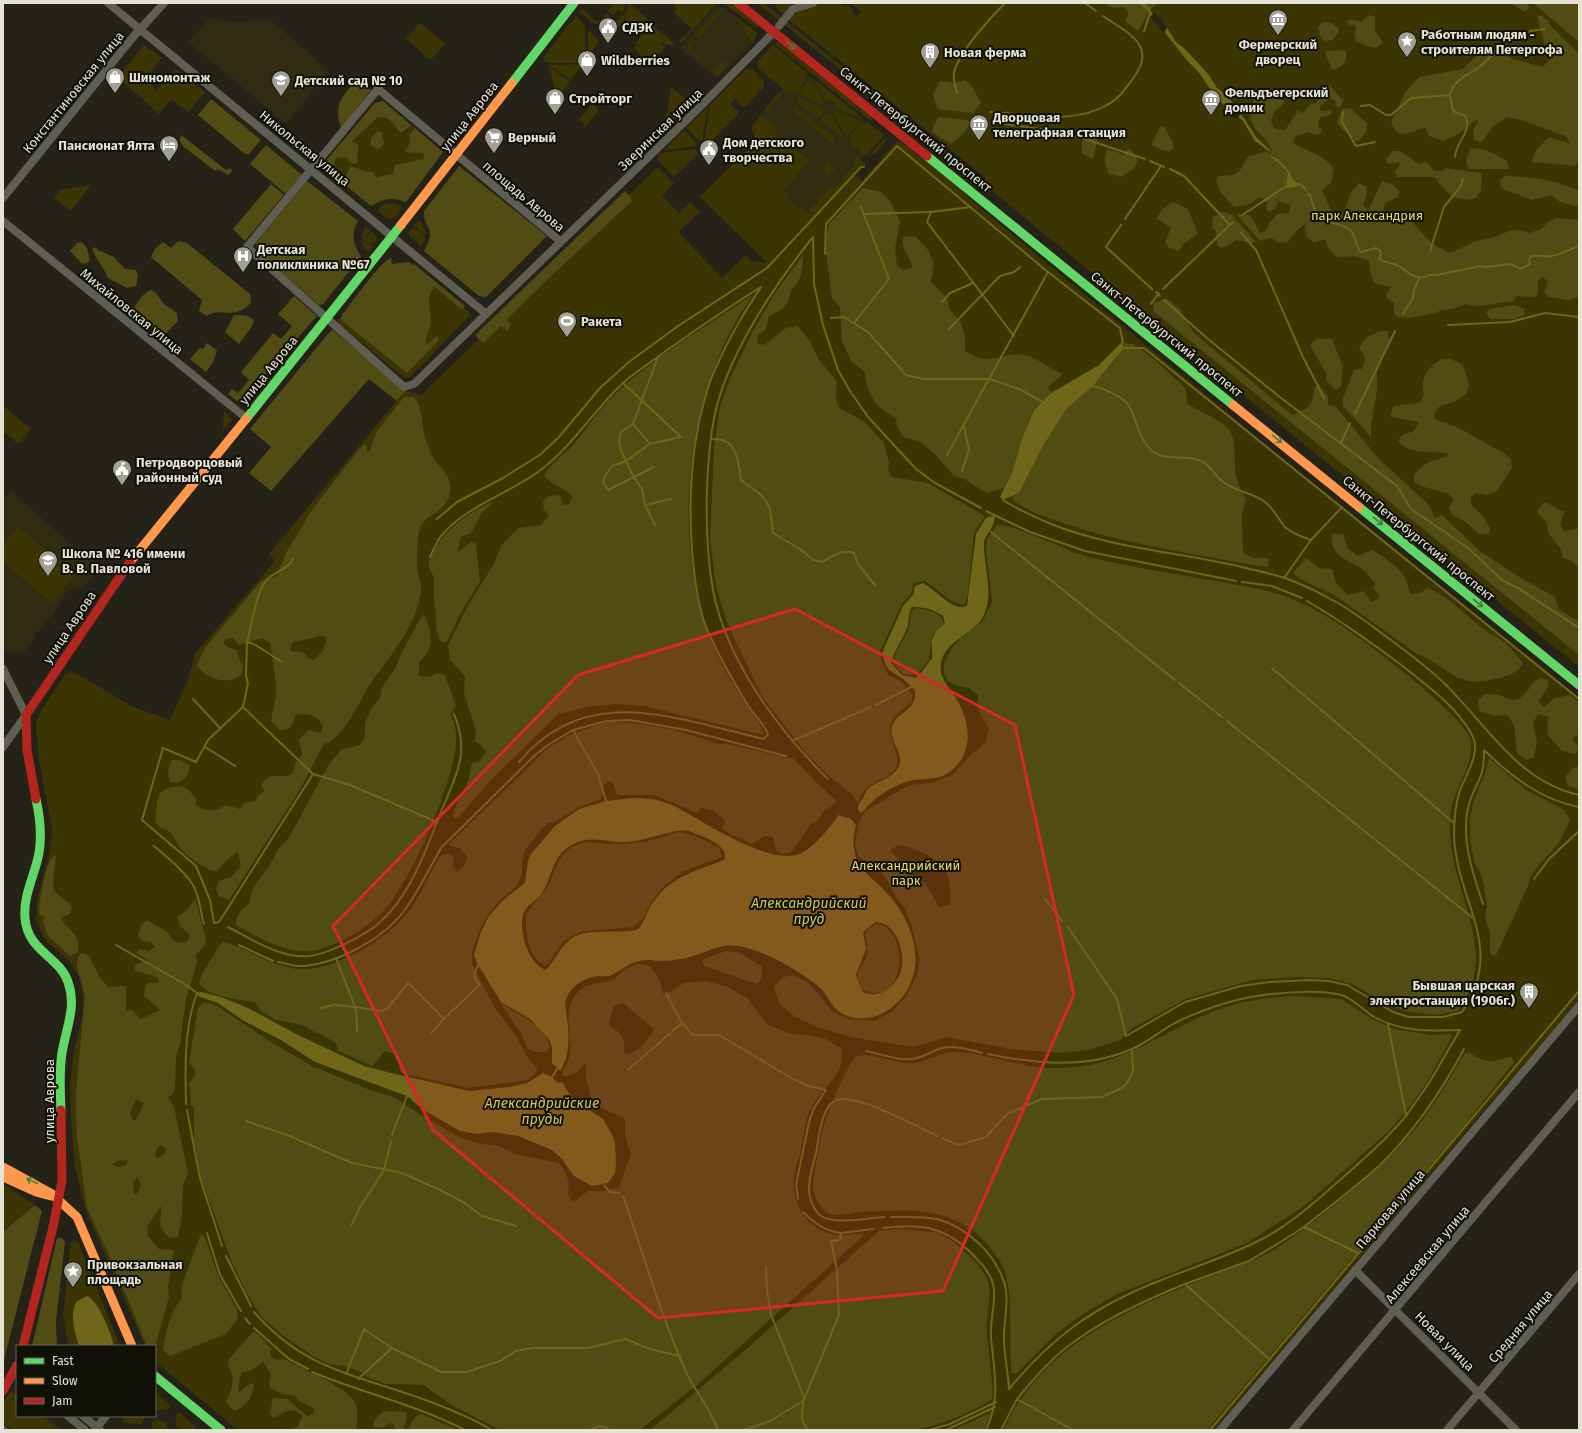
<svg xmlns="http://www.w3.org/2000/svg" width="1582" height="1433" font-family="'Fira Sans',sans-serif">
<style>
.built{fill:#2f2c11}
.green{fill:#3b3503}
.forest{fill:#514b14;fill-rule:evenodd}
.water{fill:#70661a;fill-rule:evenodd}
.pier{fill:#252318}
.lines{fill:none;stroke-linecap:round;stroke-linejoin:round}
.stream{stroke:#70661a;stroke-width:2}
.street{stroke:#5f5e53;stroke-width:8}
.fast{stroke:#63d668;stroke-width:9}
.slow{stroke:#ff974d;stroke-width:9}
.jam{stroke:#b3261e;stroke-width:9}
.rail{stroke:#5b594f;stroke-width:2;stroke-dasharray:6 3;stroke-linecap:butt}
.oneway{stroke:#3e7d3c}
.marked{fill:#d62828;fill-opacity:0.2;stroke:#d62828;stroke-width:3;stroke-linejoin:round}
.labels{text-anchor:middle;stroke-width:4;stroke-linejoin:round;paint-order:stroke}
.poi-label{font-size:13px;font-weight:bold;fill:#e4e3d6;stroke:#111007;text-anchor:start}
.street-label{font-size:13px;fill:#e4e3d6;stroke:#111007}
.park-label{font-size:13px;fill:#e7da6d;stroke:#111007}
.water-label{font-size:14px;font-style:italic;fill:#d2c558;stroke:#111007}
</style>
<rect width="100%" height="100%" fill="#252318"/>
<g class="built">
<polygon points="715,7 722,9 724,7 757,33 755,40 716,78 680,48"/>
<polygon points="210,18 239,23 252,19 253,22 259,20 272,21 328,70 287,124 188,42"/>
<polygon points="781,53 883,135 768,264 700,197 755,142 756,139 751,127 783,88"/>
<polygon points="11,491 99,569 85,585 67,591 52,615 33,637 35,639 23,653 3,650 3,500"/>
</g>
<g class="green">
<polygon points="614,3 625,3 623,14 625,26 614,27 613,25 623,14 618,10 613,15 608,11"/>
<polygon points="629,3 647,18 647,23 628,26 624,14"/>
<polygon points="677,3 715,3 716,4 682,43 679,41 692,29 674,13 677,9 674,7"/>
<polygon points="733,3 759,25 757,28 724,4"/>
<polygon points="757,3 764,3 782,18 780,21"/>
<polygon points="778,3 790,3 790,7 784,15 775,7"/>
<polygon points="820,3 840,3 845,7 847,5 853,10 852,12 857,17 861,11 851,3 1579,3 1579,667 1038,229 988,187 984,182 986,178 788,19 795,12"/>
<polygon points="720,8 723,9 720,13 699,37 695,36"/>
<polygon points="582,9 598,23 599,21 604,25 593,23 579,12"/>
<polygon points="607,13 611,17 605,24 600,21"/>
<polygon points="576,16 585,26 586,60 584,63 547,63 542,59"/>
<path d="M 738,18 L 757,33 L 756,38 L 750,45 L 749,44 L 752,41 C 744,34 745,25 737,19 Z"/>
<polygon points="787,22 900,113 898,116 785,25"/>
<polygon points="420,23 445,43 431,60 406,39"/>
<path d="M 651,26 L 655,27 L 675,44 L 667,45 L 662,42 L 661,44 L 666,46 L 652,61 L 651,54 L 650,63 C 647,58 635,54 635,45 L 641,47 L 636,43 L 649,27 L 651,35 L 653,34 Z"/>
<polygon points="588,30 599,41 588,59"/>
<polygon points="693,38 691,42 693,44 690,48 713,70 721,62 724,64 727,61 730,64 718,76 687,48"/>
<polygon points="778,42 873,118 870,121 775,44"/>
<polygon points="144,45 162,58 144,79 157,90 175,69 205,92 188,112 172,99 159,114 118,77"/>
<polygon points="773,45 807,73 804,76 807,79 796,93 792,90 789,93 759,69 757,62"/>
<polygon points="583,64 571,80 549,65"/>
<polygon points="549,66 570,82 557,99"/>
<path d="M 747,68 C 755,70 765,79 764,87 L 745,107 L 740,105 L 740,103 L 735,99 L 730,105 L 738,111 L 738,115 L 710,142 L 704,140 L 710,105 Z"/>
<polygon points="809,80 813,83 824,102 822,105 798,94"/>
<polygon points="815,80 859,115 858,117 836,109 834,103 829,100 825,101 814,81"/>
<polygon points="671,87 691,103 677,116 667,110"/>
<polygon points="779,92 781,94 766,113 764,111"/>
<polygon points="799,98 821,107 823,113 818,119 797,102"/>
<path d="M 383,101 L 443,152 L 406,202 C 393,197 383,198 371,206 L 326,170 L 324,163 L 375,103 Z"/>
<polygon points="592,104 599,110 586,126 579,120"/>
<polygon points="708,107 702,140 699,141 686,128"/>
<polygon points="796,107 836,139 832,143 793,111"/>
<polygon points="835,111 860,121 848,136 844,133 833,114"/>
<polygon points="667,112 676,118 665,128 663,126"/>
<polygon points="825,114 831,115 843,135 841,137 820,120"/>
<polygon points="761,115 775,127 775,133 808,159 808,162 784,191 790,196 787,199 790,201 789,203 791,201 799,209 802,207 807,212 828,188 835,187 854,165 856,155 865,163 865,165 860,166 853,174 862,181 895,143 900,141 954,184 984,211 1258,438 1579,697 1579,1000 1480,1115 1214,1430 238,1430 159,1365 155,1361 155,1346 145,1346 85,1209 75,1166 71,1120 70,1087 73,1055 83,1013 83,996 79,976 69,961 45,940 36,919 37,901 49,856 52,828 39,761 36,724 40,712 66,673 74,672 133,707 170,720 188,680 195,654 275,561 269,554 405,391 421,395 658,167 674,183 662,196 679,213 690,202 700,212 678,232 722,278 746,255 752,261 768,263 700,197 755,142 756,139 751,127"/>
<polygon points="867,122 884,135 866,156 850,143 852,140 850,137 861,123 865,125"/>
<polygon points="684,130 697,143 695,146 663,151"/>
<polygon points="928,135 957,159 955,162 926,138"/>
<polygon points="886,137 888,139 876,153 868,157"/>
<polygon points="695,149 698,154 674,177 657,159 660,153"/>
<polygon points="828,161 835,169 829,176 821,169"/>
<polygon points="961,162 981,178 981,181 980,182 959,165"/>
<polygon points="91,185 71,211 54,198 60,190"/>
<path d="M 393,203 L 403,207 C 393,222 390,222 377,210 L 385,204 Z"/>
<polygon points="419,220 426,231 426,235 414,226"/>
<polygon points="365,226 371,231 361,238"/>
<polygon points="412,227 425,235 422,238 426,237 421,247 416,242 419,239 414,241 413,232 413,240 408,233 411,228 413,232"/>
<polygon points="372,232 372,234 373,233 378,239 374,243 372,241 373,245 361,239"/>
<polygon points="361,240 373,246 367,252 362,246"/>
<polygon points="413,265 471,314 410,377 404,378 337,322 379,268 406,272"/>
<polygon points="3,406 31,429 18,444 3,431"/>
<polygon points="224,411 232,419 223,431"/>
<polygon points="18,527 76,574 52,603 3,562 3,546"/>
<polygon points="3,1184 35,1205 3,1230"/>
<polygon points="75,1240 79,1244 120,1346 114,1346 108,1328 93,1300 90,1298 83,1297 77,1301 77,1340 79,1346 68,1346 63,1316 71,1242"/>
<polygon points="11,1391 17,1396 17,1416 43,1416 61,1430 12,1430 3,1423 3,1401"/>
<polygon points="155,1393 171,1405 167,1410 157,1410 155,1407"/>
<polygon points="179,1412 195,1426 197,1430 185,1430 177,1427 175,1416"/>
<polygon points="125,1416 147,1416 141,1424 125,1423 122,1419"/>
<polygon points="157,1419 166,1422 168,1430 151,1430 152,1423"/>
</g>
<g class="forest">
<path d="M 1105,3 L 1161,3 C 1148,6 1145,21 1138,31 L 1125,21 L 1129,14 L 1124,7 L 1113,8 Z"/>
<polygon points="1510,3 1527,3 1530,8 1525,12"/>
<polygon points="1533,3 1579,3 1579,42"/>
<polygon points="1369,15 1375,17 1375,31 1383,42 1376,48 1367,46 1356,41 1354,34 1356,29 1355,25 1350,25 1347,22 1351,19 1361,22"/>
<polygon points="1537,16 1542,16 1548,21 1548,23 1579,54 1579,161 1575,166 1531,162 1537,149 1549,137 1570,144 1567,137 1525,121 1507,117 1493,126 1482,142 1474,140 1473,131 1479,119 1473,122 1460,133 1443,141 1429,136 1425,127 1407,134 1397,133 1391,122 1406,91 1419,77 1463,69 1488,45 1513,59 1543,67 1553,56 1545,45"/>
<polygon points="1324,22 1329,22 1339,28 1339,32 1333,40 1325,41 1320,35 1318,27"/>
<path d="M 1330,50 L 1332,51 L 1345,50 C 1350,60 1342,68 1332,70 L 1325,52 Z"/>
<path d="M 358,77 L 371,90 L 341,128 C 333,102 343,97 358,77 Z"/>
<polygon points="966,80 973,88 981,103 973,113 943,110 937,108 933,94 940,81 953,83"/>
<path d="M 1329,85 L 1343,100 L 1340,108 L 1336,106 L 1335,101 L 1330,98 L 1319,107 L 1321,111 L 1332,110 L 1330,115 L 1321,117 L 1318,122 L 1319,127 L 1322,130 L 1321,133 L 1317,135 L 1308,132 L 1295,137 L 1293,143 C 1308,152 1324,154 1334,169 L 1331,183 L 1322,190 L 1332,212 L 1343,213 L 1352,191 L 1359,183 L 1366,186 L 1367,193 L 1363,205 L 1368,210 L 1382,181 L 1393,185 L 1400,192 L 1397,198 L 1385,203 L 1383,212 C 1411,212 1411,223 1429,240 C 1434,246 1443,249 1450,253 L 1476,241 L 1495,237 L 1509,231 L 1519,230 L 1529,233 L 1541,229 L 1548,222 L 1556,218 L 1579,220 L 1579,297 L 1568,300 L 1548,297 L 1544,292 L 1548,282 L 1543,277 L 1538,281 L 1538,292 L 1536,297 L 1516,296 L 1514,301 L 1477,306 L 1465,304 L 1453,309 L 1441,310 L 1436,313 L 1409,318 L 1397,317 L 1394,313 L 1394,303 L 1387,298 L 1386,294 L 1391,287 L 1374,283 L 1370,272 L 1369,261 L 1356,256 L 1337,257 L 1328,248 L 1325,239 L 1314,243 L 1306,236 L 1305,224 L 1298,229 L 1288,242 L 1280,243 L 1271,238 L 1260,241 L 1236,214 C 1255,214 1252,218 1260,233 L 1266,231 L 1269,223 L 1277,214 L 1289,213 L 1290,205 L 1278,201 L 1276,207 L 1270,212 L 1266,210 L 1267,203 L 1260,197 L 1248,205 L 1234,207 L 1221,193 L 1216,181 L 1218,176 L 1234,175 L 1241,169 L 1247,157 L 1267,151 L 1270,156 L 1281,165 L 1288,173 L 1287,184 L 1293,186 L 1303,187 L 1305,193 L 1309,194 C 1303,187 1303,183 1294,181 C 1289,170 1281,162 1272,155 C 1273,131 1232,132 1260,90 L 1264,89 L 1273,99 L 1283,100 L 1285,103 L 1274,112 L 1271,121 L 1274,128 L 1285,130 L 1296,114 L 1297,110 L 1301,113 L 1304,112 L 1309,105 L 1316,103 Z"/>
<polygon points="211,99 261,140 249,154 245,154 198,115"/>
<polygon points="383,101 411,125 401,133 388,118 378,117 352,141 358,145 357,163 350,163 347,157 336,158 333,165 325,166 324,163 375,103"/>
<polygon points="1350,108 1367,123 1367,131 1359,141 1356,141 1340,127 1337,122 1342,109"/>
<polygon points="938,117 968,120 971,122 965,132 951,144 932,132 933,127"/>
<polygon points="1164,126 1173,143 1173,149 1168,152 1151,145 1160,127"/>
<path d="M 415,128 L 443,152 L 406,202 C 393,197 383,198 371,206 L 343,183 L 350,167 C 358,167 364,173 373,172 L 376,177 L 393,174 L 395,165 L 424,159 L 423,153 L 405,152 L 410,143 L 409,136 Z"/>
<polygon points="378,131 382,132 384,144 379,149 371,146 371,138"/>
<path d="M 1087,134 L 1092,135 L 1098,139 L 1093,159 L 1083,154 C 1080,147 1082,139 1087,134 Z"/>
<polygon points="181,135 226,170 230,168 232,171 228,175 218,169 215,171 184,147 180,141"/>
<polygon points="266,145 302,175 286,194 250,164"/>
<path d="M 1128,148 L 1134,153 L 1138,161 L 1133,169 L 1121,177 L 1109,174 C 1105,165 1103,159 1107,150 L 1116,151 L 1123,155 Z"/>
<path d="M 1471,148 C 1485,148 1495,154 1507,161 L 1509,169 L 1468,169 L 1466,159 Z"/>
<path d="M 1393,151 L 1400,151 L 1419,164 L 1427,162 L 1434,171 L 1443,171 L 1445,168 L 1482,173 L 1481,191 L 1476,198 C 1456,204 1445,192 1435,177 L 1397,177 L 1395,171 L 1400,165 L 1399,162 L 1388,164 L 1386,160 Z"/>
<path d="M 459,166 L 547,236 L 486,297 L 479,296 L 424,251 C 438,225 423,230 424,211 Z"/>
<path d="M 1504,176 C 1532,177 1553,179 1579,191 L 1579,207 L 1560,202 L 1551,195 L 1532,200 L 1501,188 L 1500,181 Z"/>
<path d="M 307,181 L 358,221 C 350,235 354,244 361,257 L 323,304 L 319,305 L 257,251 L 256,243 Z"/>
<polygon points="271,184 284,195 245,241 233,229"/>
<path d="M 863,188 L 881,192 L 890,201 L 900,221 L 895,249 L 897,266 L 904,270 L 913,267 L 903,246 L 903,237 L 915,236 L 928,250 L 934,263 L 931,282 L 947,298 L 949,308 L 961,323 L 965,337 L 965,351 C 971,354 979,359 985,359 C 998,359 1013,352 1025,355 C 1039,359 1050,369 1063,374 L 1048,387 L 1051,393 L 1033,410 L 1023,435 L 1013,470 L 1004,488 L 987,493 L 964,479 L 954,476 L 934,453 L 920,442 L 904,437 L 897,427 L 896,418 C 876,407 866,395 865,372 L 851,361 L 842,341 L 840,307 L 832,298 L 825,244 L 829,224 Z"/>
<polygon points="625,191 633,200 548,279 507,319 511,325 507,331 501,326 483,343 475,335"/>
<polygon points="1174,202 1188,209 1198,234 1184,243 1179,251 1168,247 1165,242 1171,228 1156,218 1165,207"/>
<polygon points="1224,212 1231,214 1256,242 1251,243 1237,240 1222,248 1217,245 1216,231 1212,227 1213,217"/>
<path d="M 178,241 L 187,243 L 250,294 L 251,303 C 232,322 221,306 207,316 L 199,311 L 202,300 L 151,257 L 155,249 L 163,242 L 171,248 Z"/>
<polygon points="82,242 87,248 90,260 86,264 81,263 70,251 77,243"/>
<path d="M 96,247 L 98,250 L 114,257 L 125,269 L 136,270 L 138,276 L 136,286 L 127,288 L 108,278 C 104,267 96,260 92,249 Z"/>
<path d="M 803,255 C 803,267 801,284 791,290 C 788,307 784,309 769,316 L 766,329 L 758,335 L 757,343 L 764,345 L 786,328 L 798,326 L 810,341 L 819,360 L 833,376 L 837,383 L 836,399 L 839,408 L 865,422 L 884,443 L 889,463 L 888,471 L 892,477 L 928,483 L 985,516 L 974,533 L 968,594 L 965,604 C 950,606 939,588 924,581 L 913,584 L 911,594 L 902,604 L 879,654 L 888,675 L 901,681 L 913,695 L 912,702 C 907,707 899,711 895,716 C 880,734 905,755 895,769 C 882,785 867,778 858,803 L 851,793 L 830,777 L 806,753 L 761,695 L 726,620 L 716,586 L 710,539 L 714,448 L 720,406 L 730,379 L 752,333 L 773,296 Z"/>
<path d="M 391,258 L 392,264 L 409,262 L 413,265 L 414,264 L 465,306 L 462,310 L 435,287 C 424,296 432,312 431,323 C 430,331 424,338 426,345 L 437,336 L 439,340 L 407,373 L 341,320 L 342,315 C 351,304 381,260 391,258 Z"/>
<polygon points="150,290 155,292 165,305 177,313 178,321 163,336 132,310 142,296"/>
<polygon points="294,296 317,316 240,403 228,394 232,389 238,393 249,380 241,372 273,333 281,339 292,326 278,314"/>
<path d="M 751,296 C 749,303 744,308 740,314 C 733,327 725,341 720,354 C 692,421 683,494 692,565 C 698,619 712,651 741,697 C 745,704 765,729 764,735 L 644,706 L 615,704 L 588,707 L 558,714 L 489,782 L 460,816 L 455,819 L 453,818 L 454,810 L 468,781 L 472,763 L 479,762 L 486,752 L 480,744 L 475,742 L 476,731 L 464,693 L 465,676 L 450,660 L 448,646 L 468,605 L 494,564 L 501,546 L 518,528 L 541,525 L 549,515 L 544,510 L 543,502 L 547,497 L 555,495 L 561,497 L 563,505 L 569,504 L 572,496 C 563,486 552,485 544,476 C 550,463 563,456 573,445 C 584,433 592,419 603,407 C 640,365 704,328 751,296 Z"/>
<path d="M 1166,298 L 1179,308 L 1193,332 L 1292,415 C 1308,409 1313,406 1314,389 L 1319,384 L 1328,397 L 1328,405 L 1335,406 L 1379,459 L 1429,505 L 1435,518 L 1442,515 L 1480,551 L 1516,575 L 1555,597 L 1559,610 L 1579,621 L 1579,655 L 1153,311 L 1154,303 Z"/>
<polygon points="1515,305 1524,309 1524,315 1515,319 1490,319 1486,312 1493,308"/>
<path d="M 234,315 C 241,315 249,314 254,321 L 252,326 L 239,344 L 225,332 Z"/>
<polygon points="332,329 405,391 397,401 369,379 271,491 249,473 271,447 250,429"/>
<polygon points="1380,331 1388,331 1389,343 1377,371 1377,390 1371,425 1371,437 1343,406 1343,398 1354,370 1362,369 1365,358 1359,347 1366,338"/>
<polygon points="1316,339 1332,339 1343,367 1341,386 1336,390 1326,380 1327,375 1310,345"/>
<polygon points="207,343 217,351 213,362 206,372 190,359 200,348 203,349"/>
<path d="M 1124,343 L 1133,344 L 1154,359 L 1185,388 L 1188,404 C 1202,413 1219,418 1230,431 C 1237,442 1233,466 1237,480 C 1239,487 1243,494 1246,500 L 1242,513 L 1243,552 L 1253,558 L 1269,558 L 1268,567 C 1250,565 1232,561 1214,558 C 1158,548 1102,538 1048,518 C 1035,513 1021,508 1011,498 L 1019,493 L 1043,446 L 1066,408 L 1093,386 L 1111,365 L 1124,348 Z"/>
<path d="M 1442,359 L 1451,359 L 1463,365 L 1469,385 L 1467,393 C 1463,396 1458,400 1453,402 C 1444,405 1436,405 1434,416 L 1435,419 L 1459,428 L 1505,454 L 1511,459 L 1512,468 L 1497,491 L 1487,495 L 1477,493 L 1471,497 L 1471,505 L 1483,516 L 1490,528 L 1489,534 L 1479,534 L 1464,521 L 1452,515 L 1449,508 L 1454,499 C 1445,488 1426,491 1414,482 L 1414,475 C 1428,458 1433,463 1450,454 C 1432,449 1411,457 1398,441 L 1402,435 L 1414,431 L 1419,422 L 1391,417 L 1391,412 L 1394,406 L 1419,403 L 1424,395 C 1420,377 1426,369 1442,359 Z"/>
<path d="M 404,397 L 414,397 C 422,407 421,415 423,428 C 424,436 428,446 431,454 C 439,470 455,474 449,496 C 445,513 427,512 420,528 C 417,535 417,559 417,567 C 418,575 421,583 421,591 C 418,624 389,657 371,683 C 360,700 343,740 324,744 L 299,791 L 229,900 L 219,896 L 216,889 L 219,881 L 231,877 L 241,866 L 238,852 L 228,859 L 216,872 C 203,868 189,858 180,848 C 177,843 174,836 170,832 C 163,827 162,831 155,822 L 157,802 L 160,793 L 168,788 L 181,786 L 188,789 L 196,799 L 196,805 C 208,812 214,812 226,805 L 240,809 L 244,803 L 255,801 L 258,795 L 265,791 L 261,785 C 271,768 281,782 293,773 L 295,764 L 302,754 L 299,739 L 309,730 L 321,733 L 323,726 C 318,715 307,713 296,715 L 290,728 L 281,731 L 271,721 L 276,695 L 276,684 L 270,643 L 262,638 L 239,645 L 233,638 L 227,639 L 223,642 L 227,647 L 237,650 L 238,657 L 243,665 L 242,674 C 229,686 206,680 197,665 L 205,648 L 261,581 L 277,576 L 287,551 L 311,511 L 362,446 L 366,444 L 367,452 L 370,450 L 377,431 ZM 321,636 L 326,637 C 327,647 321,653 314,660 L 309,659 C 305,652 300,651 293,652 L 290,649 L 293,642 Z"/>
<path d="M 492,502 L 491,505 L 482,512 L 471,533 L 461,537 L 457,553 L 471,542 L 476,544 L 480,581 L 459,616 L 447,642 L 441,642 C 434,630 437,622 435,609 C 433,599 435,589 434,579 C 433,572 427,569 429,562 C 438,535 467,512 492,502 Z"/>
<polygon points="1543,503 1547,503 1564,512 1560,526 1565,531 1579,528 1579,568 1572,561 1563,558 1560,548 1549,534 1546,521 1538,514 1537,511"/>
<path d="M 997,525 C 1012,523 1066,551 1086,556 C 1132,568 1180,574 1227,583 C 1243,586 1259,588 1275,593 C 1325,608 1369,645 1410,677 C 1425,690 1463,721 1470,738 C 1477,757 1456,787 1452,805 C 1448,823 1450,844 1454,862 C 1465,914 1495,961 1458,1011 L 1434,1015 L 1405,1011 L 1386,1004 L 1353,984 L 1328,978 L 1296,977 L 1253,980 L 1186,999 L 1131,1029 L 1120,1040 L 1088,1050 L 1058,1053 L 1011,1049 L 947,1037 L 914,1047 L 850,1037 L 817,1027 L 794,1016 L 779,1003 L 774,986 L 784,977 L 793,975 L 808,982 L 833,1012 L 848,1019 L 874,1021 L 893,1011 L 907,995 L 918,972 L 919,957 L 911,924 L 905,908 L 896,898 L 888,881 L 876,866 L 859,858 L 855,845 L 858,825 L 865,811 L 909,785 L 931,783 L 952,775 L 972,753 L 979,749 L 986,740 L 989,730 L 978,709 L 978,695 L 969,688 L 958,686 L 948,681 L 944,674 L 944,663 L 951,649 L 960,639 L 983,621 L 992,601 L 986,550 L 987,539 ZM 903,845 C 938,858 953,864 950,905 L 939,907 L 925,883 L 914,876 L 890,850 L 897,846 Z"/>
<path d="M 1333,534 L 1343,534 L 1348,549 L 1358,556 L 1372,550 C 1384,558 1400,566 1406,580 C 1409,586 1407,589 1412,594 L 1422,592 L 1427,588 C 1447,593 1471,621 1489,633 C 1494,636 1501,639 1505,643 C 1512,649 1518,657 1523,664 C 1517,673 1510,675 1500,678 C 1454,690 1454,669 1417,654 L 1336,596 L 1300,579 L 1293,573 L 1306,558 L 1319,568 L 1332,569 L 1336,583 L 1348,595 L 1363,591 L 1372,602 L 1380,597 L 1374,589 L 1375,582 C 1369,578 1368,572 1362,569 C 1348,560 1327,554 1333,534 Z"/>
<path d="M 917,608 C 928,610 940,611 944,623 L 933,635 L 929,660 L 918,673 L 910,675 L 903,674 L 893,663 C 894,649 906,640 909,626 C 911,620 909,616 912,611 Z"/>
<path d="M 424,615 L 430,630 L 431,644 L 427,653 L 419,663 L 419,676 L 429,677 L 437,673 L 445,675 L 456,706 L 451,714 C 455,724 457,733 456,744 C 453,784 412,879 385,909 C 369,927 344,942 321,949 C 291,958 261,939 236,925 L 236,919 L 241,910 L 249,904 L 253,888 L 271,863 L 278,849 L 288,839 L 329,764 L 341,750 L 360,745 L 365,737 L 365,723 L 373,706 L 380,698 L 382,687 L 396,667 L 401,654 L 421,617 Z"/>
<polygon points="1541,678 1548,680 1548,687 1538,702 1544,707 1555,698 1570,695 1579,702 1579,735 1574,736 1573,740 1579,747 1579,750 1575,754 1562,751 1547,734 1548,717 1538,714 1533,723 1537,742 1534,757 1527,760 1517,754 1514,726 1508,715 1495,716 1479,711 1478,700 1485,694 1499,695 1512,700 1519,699 1529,689 1533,682"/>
<path d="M 607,722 C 644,722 683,730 717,744 L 727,744 L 794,759 L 818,784 L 836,800 L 831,807 L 824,811 L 818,820 L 810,825 L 797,845 L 790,853 L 782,854 L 776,850 L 773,837 L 764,836 L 752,844 L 730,834 L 722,828 L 725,820 L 712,810 L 701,808 L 697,813 L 654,795 L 617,795 L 614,785 L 610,781 L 604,785 L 601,799 L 579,807 L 555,822 L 549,822 L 540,831 L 525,850 L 522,864 L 522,876 L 515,888 L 500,900 L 487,916 L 478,933 L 472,953 L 472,964 L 486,991 L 495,1008 L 516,1036 L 529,1060 L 537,1068 L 536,1073 L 528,1080 L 468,1088 L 401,1073 L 396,1055 L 385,1051 L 372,1066 L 339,1051 L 335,1042 L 299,1024 L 276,1020 L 261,1011 L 255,1002 C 240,1000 209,997 199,984 C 201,973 206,967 212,958 C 217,951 215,948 223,942 C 249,948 271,967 298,969 C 329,973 382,942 402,919 C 419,901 428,877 440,856 L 449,853 L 454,858 L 453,866 L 457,872 L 463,867 L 468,857 L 460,848 L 451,846 L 449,844 L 548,748 L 569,735 Z"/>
<polygon points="1489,758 1526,790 1565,810 1570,820 1559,843 1538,866 1530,878 1528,886 1496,955 1493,956 1490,953 1490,933 1485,917 1487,905 1482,877 1474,862 1470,837 1470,818 1474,800 1486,770"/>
<path d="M 172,760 L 180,760 L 190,766 C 189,776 185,779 177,783 L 170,782 C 167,774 168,768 172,760 Z"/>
<polygon points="1579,766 1579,790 1568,786 1565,777 1573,768"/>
<path d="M 677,832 C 693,833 707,841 720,849 L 722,857 L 684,871 L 664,886 L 652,901 L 642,920 L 633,927 L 580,932 L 563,942 L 546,966 C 531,958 528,945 526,928 C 526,924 525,919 526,916 C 528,907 544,895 549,884 C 557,867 558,852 579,844 C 590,840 600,844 612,844 C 634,844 657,841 677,832 Z"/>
<path d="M 54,855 L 56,856 C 55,869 52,879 54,891 L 72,906 L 70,914 L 61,918 C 67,931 81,932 78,952 L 70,956 L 48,936 L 43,921 L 45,917 L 39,914 C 39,902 45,862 54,855 Z"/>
<path d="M 195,899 C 197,905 207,940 206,943 C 204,947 199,951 196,955 L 197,963 L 186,999 L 180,1045 L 176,1056 L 175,1089 L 173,1094 L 168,1097 L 174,1107 L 188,1173 L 183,1185 L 182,1215 L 178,1237 L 170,1238 C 155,1225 162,1223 161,1206 L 147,1226 L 148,1236 L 159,1249 L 174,1250 L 168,1287 L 169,1297 L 155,1347 L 147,1346 L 113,1264 L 87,1208 L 77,1137 L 76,1113 L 76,1091 L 85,996 L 77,966 L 78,956 L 82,953 L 89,956 L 100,978 L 108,987 L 126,986 L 126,1011 L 132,1010 L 141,1019 L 160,1010 L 144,996 L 145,985 L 150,983 L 159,983 L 157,977 L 135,971 L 134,965 L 148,960 L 137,954 L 138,949 L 149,951 L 155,947 L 151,942 L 142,941 L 138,935 L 141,925 L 147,920 L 169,933 L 172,940 L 179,943 L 187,942 L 190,935 L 180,926 L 177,917 L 188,909 ZM 136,1099 L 144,1103 L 136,1120 L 132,1120 L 130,1113 ZM 161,1145 L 167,1150 L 163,1155 L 157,1158 L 155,1154 L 157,1148 ZM 128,1160 L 126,1165 L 119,1167 L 112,1165 L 117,1161 ZM 137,1177 C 141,1182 141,1187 138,1193 L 134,1194 L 133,1183 Z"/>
<path d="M 879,924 C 907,932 907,992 876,993 C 872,993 868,991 864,991 C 850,967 864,972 867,953 C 869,939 858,929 879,924 Z"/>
<polygon points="726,951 739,952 762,967 762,978 757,984 704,966 702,961 709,957"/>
<path d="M 639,964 L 650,966 C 658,976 661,982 663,994 L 672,991 L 684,983 L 706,981 L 728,987 L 747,998 L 767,1024 L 791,1034 L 809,1035 L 826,1039 L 841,1048 C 847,1074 822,1088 811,1108 C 805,1120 803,1139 800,1153 C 798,1162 794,1173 794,1182 C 793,1206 808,1229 832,1234 C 843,1236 852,1234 863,1234 L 862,1237 L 698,1384 L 640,1430 L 500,1430 L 453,1406 L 423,1385 L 387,1384 L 371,1379 L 359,1371 L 344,1366 L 329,1364 L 314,1357 L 281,1334 L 262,1317 L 246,1292 L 232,1262 L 201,1178 L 194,1139 L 194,1108 L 191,1105 L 189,1083 L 195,1075 L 195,1070 L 189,1063 L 198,1007 L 205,1002 L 217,1006 L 268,1040 L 312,1066 L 370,1090 L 394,1097 L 421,1115 L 461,1138 L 480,1144 L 496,1145 L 515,1154 L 559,1163 C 567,1173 570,1181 568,1195 L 573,1202 L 588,1191 L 604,1191 L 619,1187 C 624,1176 625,1165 631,1155 L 625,1135 L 625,1119 L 592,1103 L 586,1079 L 586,1065 L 584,1064 L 578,1072 L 564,1077 L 562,1073 C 583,1044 553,1009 583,988 C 592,982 603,984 613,980 C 617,978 620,973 624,970 C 628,967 634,966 639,964 ZM 623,1003 L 654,1029 C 645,1042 641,1052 625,1054 C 623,1037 626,1035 609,1026 L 613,1006 Z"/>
<path d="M 1293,996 L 1342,999 L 1370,1018 L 1394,1029 L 1431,1035 L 1451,1034 L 1451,1038 L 1429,1079 L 1414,1101 L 1390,1130 L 1304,1206 L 1247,1243 L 1115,1295 L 1077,1318 L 1056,1334 L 1017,1373 L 1012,1373 L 1011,1369 C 1009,1340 1013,1304 1006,1276 C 1004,1265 997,1257 990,1248 C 963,1212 923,1209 882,1211 C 874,1212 866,1211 858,1212 C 847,1214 832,1219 823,1209 C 818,1204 814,1196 813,1188 C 813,1177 821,1136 824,1124 C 829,1111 846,1065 856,1057 C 865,1051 894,1062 905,1063 C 925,1065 940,1050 959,1052 C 990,1055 1020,1067 1051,1068 C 1116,1070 1151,1038 1207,1014 C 1234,1002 1264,998 1293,996 Z"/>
<path d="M 500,1003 C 518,1013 544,1026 550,1047 L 546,1052 L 536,1052 L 528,1049 L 521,1033 Z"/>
<path d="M 1468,1052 C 1479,1058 1486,1064 1499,1060 C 1505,1058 1507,1057 1512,1057 L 1514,1062 L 1463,1127 L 1207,1430 L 1004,1430 C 1008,1421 1012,1411 1018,1403 C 1058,1342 1127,1310 1193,1283 C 1220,1272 1249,1264 1275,1249 C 1293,1238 1310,1224 1327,1211 C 1357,1187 1388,1162 1413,1132 C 1433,1107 1449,1080 1465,1053 Z"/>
<polygon points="35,1205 42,1211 3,1364 3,1231"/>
<path d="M 902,1229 L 940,1233 L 956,1244 L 976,1262 L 987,1278 L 990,1294 L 986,1325 L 993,1391 L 992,1399 C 969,1414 943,1424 916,1430 L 650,1430 L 743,1352 L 879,1231 Z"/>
<path d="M 201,1234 L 205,1237 L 218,1276 L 237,1309 L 238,1318 L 226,1334 L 170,1356 L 163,1350 C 166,1331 170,1312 182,1298 L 181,1288 Z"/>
<polygon points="57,1238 62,1238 65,1242 56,1322 57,1346 32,1346"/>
<path d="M 253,1332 L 258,1334 L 272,1349 L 270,1352 L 271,1357 L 277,1360 L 284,1359 C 305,1370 335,1382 351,1397 C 359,1404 358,1421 356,1430 L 291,1430 L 298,1426 L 303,1416 C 290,1405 285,1413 273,1418 L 270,1413 L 273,1398 L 287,1399 L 307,1416 L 313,1414 L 315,1409 L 299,1401 L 295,1396 L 283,1394 L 270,1388 L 269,1382 L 271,1374 L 263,1362 L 252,1370 L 242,1372 L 240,1377 L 238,1393 L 251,1383 L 254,1385 C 252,1398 247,1406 234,1411 L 226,1402 C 230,1394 234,1384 232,1374 C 230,1369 227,1365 229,1359 Z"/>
<polygon points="384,1411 406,1412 407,1418 403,1430 396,1430 393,1424 390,1423 382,1428 374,1427 374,1420"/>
<path d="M 421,1414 L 459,1430 L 409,1430 C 411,1422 413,1417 421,1414 Z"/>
<polygon points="988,1414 990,1415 984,1430 953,1430"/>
</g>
<g class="water">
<path d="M 1139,3 L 1145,3 L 1153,14 L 1167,28 L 1176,42 L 1185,49 L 1209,75 L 1217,88 L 1230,97 L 1233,107 L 1244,118 L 1256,137 L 1270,150 L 1272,156 C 1282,162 1289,169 1294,181 L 1304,185 L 1309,196 L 1301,186 L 1287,188 L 1286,185 L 1288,173 L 1281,165 L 1271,157 L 1270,152 L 1255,141 L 1243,121 L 1217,99 L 1200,74 L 1186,59 L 1147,10 Z"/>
<polygon points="1122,342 1124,348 1093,386 1066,409 1043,446 1019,493 1003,500 1000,497 1013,470 1023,435 1034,410 1051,393 1099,365"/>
<path d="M 995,515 C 995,529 985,534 984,542 C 983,567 995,594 983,617 C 973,636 937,642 941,672 C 943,682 951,690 956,698 C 968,717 974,745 958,764 C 940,785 928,775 906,782 C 890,787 872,799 862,813 L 858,811 C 857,805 860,803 863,798 C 865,794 866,790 870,787 C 878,781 891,779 898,768 C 906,755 888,741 892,727 C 897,710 917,713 915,690 C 911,687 907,682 903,679 C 887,668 888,673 882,653 L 903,606 L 913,595 L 915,586 L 923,583 C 937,590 952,612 967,606 L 976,534 L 986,518 ZM 912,607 C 924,607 933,609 943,616 L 945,623 L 936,631 L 932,640 L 932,658 L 920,674 L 915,678 L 902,675 L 891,663 C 894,650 902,641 907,628 C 910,620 907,616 912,607 Z"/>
<path d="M 633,798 C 647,798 659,799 672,805 C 699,818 774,871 803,852 C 817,844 829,828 839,815 L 851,819 L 856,825 C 853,837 852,848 857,860 C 863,873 876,881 885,891 C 907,913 924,952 911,982 C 902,1005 876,1024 851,1017 C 830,1011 832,999 819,987 C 816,983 811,981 807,978 C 788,964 748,942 724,946 C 709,949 695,957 681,959 C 674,960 666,961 660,961 C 655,961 650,959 645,960 C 631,961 623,969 612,975 C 608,977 601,976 597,976 C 581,979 568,988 565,1004 C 568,1025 573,1052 560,1071 L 552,1063 L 552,1047 L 550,1041 L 530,1019 L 501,1002 L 478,965 L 474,955 L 481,932 L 489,916 L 502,901 L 525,883 L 528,861 L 531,854 L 555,826 L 579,809 L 606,801 ZM 686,830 C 698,835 731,844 724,860 C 700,870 675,875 658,896 C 649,905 646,918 639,929 C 620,935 588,927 572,938 C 561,946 555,960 546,970 C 528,964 519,932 523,915 C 525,906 533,903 539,897 C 554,880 549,853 578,842 C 594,836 610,843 626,842 C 647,841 666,831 686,830 ZM 876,922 C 897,923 906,954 901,971 C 896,987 878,1000 863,992 L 856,975 L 866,949 L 863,932 Z"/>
<polygon points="201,992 221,997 248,1008 298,1035 364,1066 391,1073 469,1091 510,1087 527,1083 543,1073 552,1077 558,1083 562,1082 572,1098 603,1119 612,1135 615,1141 616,1163 615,1173 608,1183 592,1186 574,1176 562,1159 552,1150 518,1136 493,1132 477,1134 460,1131 422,1109 407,1096 315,1062 281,1040 244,1021 218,1003 198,996 197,993"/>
<path d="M 87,1296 C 99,1301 111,1334 114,1346 L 79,1346 C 75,1334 69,1313 77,1301 Z"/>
</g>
<g class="pier">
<polygon points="1154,12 1167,27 1164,34 1151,17"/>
<polygon points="1237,108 1242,113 1236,119 1230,115"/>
</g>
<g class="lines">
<g class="stream">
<polyline points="1085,3 1096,11"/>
<polyline points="1144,31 1150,13"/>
<path d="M 957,93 C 955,85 952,77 955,69 C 962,49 990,18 1005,3"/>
<path d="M 1450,95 L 1453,111 L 1465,116 C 1474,129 1455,143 1455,157"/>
<path d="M 1361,106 L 1370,105 L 1386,115 L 1391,115 L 1411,98 L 1450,95 C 1454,79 1467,76 1478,68 C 1494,57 1501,37 1522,34 L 1525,36 L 1528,36 L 1530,31 L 1545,29"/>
<path d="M 990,112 C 1027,114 1073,125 1107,105 C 1119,99 1126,88 1134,77 C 1158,45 1126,32 1103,16"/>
<polyline points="1343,112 1342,122 1356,146 1375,142"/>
<polyline points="1005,124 1067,133 1145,159"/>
<polyline points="1150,161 1164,167"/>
<polyline points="1170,169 1184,176 1230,225"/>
<path d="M 1308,194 L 1310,195 C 1315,214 1318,219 1337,224 C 1343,226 1347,227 1351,231 C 1356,237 1355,246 1361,252 L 1376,248 L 1380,250 L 1381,254 L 1379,259 C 1386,263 1394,263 1400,267 C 1410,273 1413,279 1426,277 L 1428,275 L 1437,275 L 1480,266 L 1486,267 L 1510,264 L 1521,269 L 1530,264 L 1529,260 L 1531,256 C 1538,255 1546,257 1551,256 C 1559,255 1573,249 1579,245"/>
<polyline points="971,207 931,212 927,222 1014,336"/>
<polyline points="864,214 930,212"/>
<polyline points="1242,215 1288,185"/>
<polyline points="1125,219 1161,166"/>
<polyline points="1121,225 1106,247 1152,289"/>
<polyline points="1241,233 1256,250 1303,357 1324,398"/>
<path d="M 813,237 C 776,283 733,347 717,405 C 710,432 708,462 707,490 C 706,523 707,556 713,590 C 726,660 778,730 828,779"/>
<polyline points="813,238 814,284 823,325 838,370 850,391 868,417 916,469 935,483 981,508"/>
<polyline points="1430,251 1444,207 1461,186 1463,179"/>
<polyline points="825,254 826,224 897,146 1048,272 1120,328 1123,343"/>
<polyline points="1163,289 1233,222"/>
<polyline points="1156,292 1160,296"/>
<polyline points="1164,300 1208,339 1281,398 1397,486 1411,509 1468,548 1502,580 1521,590 1579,628"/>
<polyline points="942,302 950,293 973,283"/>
<polyline points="1151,304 1159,293"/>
<polyline points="1403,314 1413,298 1414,289 1419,279"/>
<polyline points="831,318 844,317 868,332 906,375 924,379 989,379 1019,389 1043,402"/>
<polyline points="854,323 889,279 861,207"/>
<polyline points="1448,325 1510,322 1545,313 1579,317"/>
<polyline points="949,329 1000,276 1014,272 1020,267"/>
<polyline points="1124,348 1144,348 1579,699"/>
<polyline points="623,383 681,437 650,444 626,461 612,466 605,476 603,483 608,490 654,467"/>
<path d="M 1093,386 C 1104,389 1117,394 1126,402 C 1137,413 1135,435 1151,450 C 1166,463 1187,453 1203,462 C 1211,466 1215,476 1222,481 C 1235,492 1252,492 1265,502 C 1273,508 1278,518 1284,526 C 1291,533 1302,537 1311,540 L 1342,507"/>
<polyline points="1355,414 1395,331"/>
<polyline points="633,424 650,444"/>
<path d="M 712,439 C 715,439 721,439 724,441 C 738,446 739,467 741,480 L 760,494 L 766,501 L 770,509 L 773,533 L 800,549 L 813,560 L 822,562 C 835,556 838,549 854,553 L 858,564 L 875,585"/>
<polyline points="1341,443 1350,423"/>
<polyline points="947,455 1048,272"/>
<polyline points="962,471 969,450 964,426"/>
<path d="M 1003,500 C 1018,510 1035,517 1051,524 C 1114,549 1181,552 1246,568 C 1259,571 1272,574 1285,578 C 1302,584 1320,593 1336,602 C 1356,613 1373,627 1391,640 C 1409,654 1429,668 1445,684 C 1487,725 1518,782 1579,795"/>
<polyline points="645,505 671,499"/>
<polyline points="986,511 1030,532 1085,551 1236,581"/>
<polyline points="437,519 457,502 503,478 541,454 559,437 600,388 629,362 678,326 767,268 861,167 864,167"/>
<polyline points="655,525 645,505 642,489 633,476 621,451 619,440 621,432 633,424 658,357"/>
<polyline points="991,532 1175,680"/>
<path d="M 430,557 C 433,550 437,542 441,536 C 468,504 510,494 542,469 C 573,445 594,410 623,383 C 634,373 647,365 659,356 C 692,332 725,310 759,288"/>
<polyline points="1284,578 1311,540"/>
<polyline points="1242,582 1272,586 1302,598"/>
<path d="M 247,642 C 252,625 255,597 265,582 C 273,571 287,571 293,559"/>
<polyline points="282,662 254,644 247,642 246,676 248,683 243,707 208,740 196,762 163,748 142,820 196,866 210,900 214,923 219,922 313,774"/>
<polyline points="1272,668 1454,823"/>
<polyline points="1179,683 1222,717"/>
<polyline points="193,699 220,728"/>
<polyline points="876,705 911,687"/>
<polyline points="243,707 313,774 350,785 437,822"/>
<polyline points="1227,721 1473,918"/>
<polyline points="792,741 871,707"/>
<polyline points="205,747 235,766"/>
<path d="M 519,762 C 587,680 678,720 764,739 L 768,734 C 764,724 755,716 749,707 C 733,681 718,655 706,627 C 697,604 694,574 692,550 C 688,495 692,435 710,382 C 723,348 741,317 761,287"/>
<polyline points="599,776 573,730 607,721 630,720 686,730 786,756"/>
<polyline points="599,778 606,801"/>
<path d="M 154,846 C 168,858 185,871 194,887 C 200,898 200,911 204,924"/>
<polyline points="1534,879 1549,859 1579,831"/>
<polyline points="1045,899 1062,921"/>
<path d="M 1483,904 C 1472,871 1460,837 1469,804 C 1472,792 1479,783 1482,772 C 1484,765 1484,758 1484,750 C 1512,777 1541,800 1579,807"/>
<path d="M 228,927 C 253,940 281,959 310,956 C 322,955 336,948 347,943 C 357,937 369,932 378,924 C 410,897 425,852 440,814 C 455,777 471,754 454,714"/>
<path d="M 1068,927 L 1117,999 L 1126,1036 L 1185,1002 L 1241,986 L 1269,982 L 1311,980 L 1329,981 L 1347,985 L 1393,1012 L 1409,1017 L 1443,1017 L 1462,1012 C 1507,947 1456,902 1454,835 C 1454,821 1455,807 1459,793 C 1465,775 1483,752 1471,733 C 1455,705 1425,684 1400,664 C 1370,642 1340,620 1307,601"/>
<path d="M 116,945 L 186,985 L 197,993 C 184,1027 185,1068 186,1104"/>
<polyline points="239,945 273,961"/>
<polyline points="336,958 355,1007 380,1011 387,1009 408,983 444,1019 479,985 474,976 478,965"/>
<path d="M 278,962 C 283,963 290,965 296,966 C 332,967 382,940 404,911 C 418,892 429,869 441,848 L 534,756 L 548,745 L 573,730"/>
<polyline points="666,993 682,1023 693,1035 719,1035 793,1079 808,1086 826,1090 814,1108 809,1122 796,1185 798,1199"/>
<path d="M 320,1008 L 335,1005 L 355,1007 C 358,1017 356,1022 357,1032"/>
<polyline points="1388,1024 1406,1116 1429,1083 1460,1030"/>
<polyline points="431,1033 444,1019"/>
<path d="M 866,1051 C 881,1054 898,1061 912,1059 C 923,1058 932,1051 942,1048 C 954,1045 970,1050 982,1053"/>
<path d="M 988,1054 C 1035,1064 1087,1069 1132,1049 C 1146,1043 1159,1032 1173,1024 C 1202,1009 1239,997 1272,994 C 1294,992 1320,990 1341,995 C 1353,998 1364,1011 1374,1017 C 1401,1032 1429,1031 1460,1030"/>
<polyline points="629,1069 682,1023"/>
<polyline points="552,1077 557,1069"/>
<polyline points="187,1110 200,1178 222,1246"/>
<polyline points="246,1121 287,1135 352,1163 402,1173 440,1190 463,1202 482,1216 516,1226"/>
<polyline points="392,1135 407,1096"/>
<polyline points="942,1138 959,1145 986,1137 1007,1114 1042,1099 1102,1097 1117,1090 1125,1086 1133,1072 1132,1049"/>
<polyline points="604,1185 610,1192 619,1193"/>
<path d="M 623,1196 C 644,1255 661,1317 687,1374 C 697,1394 710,1408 718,1430"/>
<path d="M 803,1212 C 814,1223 825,1231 841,1233"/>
<path d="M 884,1217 C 868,1218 835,1225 821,1216 C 814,1211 810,1200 809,1192 C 808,1179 813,1165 816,1153 C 819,1139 821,1100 841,1099 C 865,1098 914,1125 937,1136"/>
<path d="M 891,1217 C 905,1217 922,1216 937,1219 C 966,1227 994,1252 1004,1282 C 1010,1300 1003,1324 1004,1343 C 1005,1358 1008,1373 1009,1389 C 1053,1336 1095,1306 1159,1281 C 1193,1267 1230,1256 1262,1239 C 1288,1226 1311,1205 1332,1187 C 1358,1164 1384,1142 1406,1116"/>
<polyline points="351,1226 360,1207 384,1170 391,1141"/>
<path d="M 883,1228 C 924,1223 947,1227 976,1258 C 984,1266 993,1277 994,1289 C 995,1306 990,1321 991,1338 C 994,1370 1001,1399 986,1430"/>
<polyline points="207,1233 220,1275 241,1311"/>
<path d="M 1358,1253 L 1304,1227 C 1329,1207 1356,1187 1380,1165 C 1415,1131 1441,1092 1464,1049"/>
<polyline points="226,1256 251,1306"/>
<polyline points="766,1267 767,1290 771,1315 804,1397"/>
<path d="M 254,1312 C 298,1363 342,1372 402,1392 C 433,1402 464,1414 492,1430"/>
<polyline points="245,1318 250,1324"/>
<polyline points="254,1328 289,1359 308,1369"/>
<polyline points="1269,1359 1185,1284 1249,1261 1274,1246 1304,1227"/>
<path d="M 312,1372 C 362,1393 417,1405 465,1430"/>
<polyline points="346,1374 364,1329 392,1348 441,1372 467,1372 500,1361 516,1351 532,1348 588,1348 625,1339 650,1349 680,1356"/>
<polyline points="358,1379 392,1348"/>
<path d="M 591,1430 C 598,1425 603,1425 610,1430"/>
<polyline points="744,1430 770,1421 803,1401"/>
<polyline points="807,1430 802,1419 803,1402 839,1315 837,1270 831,1241 840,1240 841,1233 873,1229"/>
<polyline points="929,1430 950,1424 996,1402"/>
<polyline points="946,1430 995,1407"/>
<polyline points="1001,1430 1017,1399"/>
<path d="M 1073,1430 L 1017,1399 C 1035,1377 1054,1355 1078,1339 C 1110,1316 1148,1299 1185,1284"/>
<polyline points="1210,1430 1579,991"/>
</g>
<g class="street">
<polyline points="108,3 485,313"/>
<polyline points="779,26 793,9 813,3"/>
<polyline points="3,198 133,37 164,3"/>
<polyline points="3,221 246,418"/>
<polyline points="560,241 378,89 247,247 404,387 414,384 699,108 774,32"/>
<polyline points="3,669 26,715 3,747"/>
<polyline points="1355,1270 1516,1430"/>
<polyline points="68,1416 85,1430"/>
<polyline points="83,1416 100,1430"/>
<polyline points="95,1430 106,1416"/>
<polyline points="1220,1430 1579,1006"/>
<polyline points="1293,1430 1579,1092"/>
<polyline points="1447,1430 1579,1274"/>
</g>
<g class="fast">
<polyline points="512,83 574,3"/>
<polyline points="927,156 1233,405"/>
<polyline points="246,419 401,225"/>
<polyline points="1359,507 1579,685"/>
<path d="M 36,799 C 40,817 42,835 39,853 C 35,875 23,895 25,918 C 27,951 60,957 68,982 C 77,1007 66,1028 62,1053 C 59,1072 60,1091 61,1110"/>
<polyline points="155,1376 221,1430"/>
</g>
<g class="slow">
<polyline points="401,225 512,83"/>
<polyline points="1233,405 1359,507"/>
<polyline points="130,562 246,419"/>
<polyline points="3,1167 52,1194 77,1217 132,1346"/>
<polyline points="3,1177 36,1192 51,1196"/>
</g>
<g class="jam">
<polyline points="738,3 927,156"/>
<polyline points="36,799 27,750 26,715 130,562"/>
<polyline points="23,1346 53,1227 62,1181 61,1110"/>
<polyline points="3,1391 17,1365"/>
</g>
<polyline class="rail" points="3,1426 8,1430"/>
</g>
<defs><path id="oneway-shaft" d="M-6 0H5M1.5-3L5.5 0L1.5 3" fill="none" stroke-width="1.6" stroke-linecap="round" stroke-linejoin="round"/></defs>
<g class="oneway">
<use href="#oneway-shaft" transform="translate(791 45) rotate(39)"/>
<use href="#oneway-shaft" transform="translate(1277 439) rotate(39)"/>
<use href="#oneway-shaft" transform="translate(1378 521) rotate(39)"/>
<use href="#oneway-shaft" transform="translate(1478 603) rotate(39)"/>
<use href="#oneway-shaft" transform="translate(32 1181) rotate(-155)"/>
</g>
<path class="marked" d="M 795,609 L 1015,725 L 1074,995 L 943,1291 L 658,1318 L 433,1130 L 333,926 L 578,675 Z"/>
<defs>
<symbol id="museum-pin" viewBox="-11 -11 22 30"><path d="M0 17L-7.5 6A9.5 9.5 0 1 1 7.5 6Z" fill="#a1a094" stroke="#111007"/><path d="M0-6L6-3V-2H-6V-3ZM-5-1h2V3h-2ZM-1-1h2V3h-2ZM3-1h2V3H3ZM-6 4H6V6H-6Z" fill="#fff"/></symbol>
<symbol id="civic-pin" viewBox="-11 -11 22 30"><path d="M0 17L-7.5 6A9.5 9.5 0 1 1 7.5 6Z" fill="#a1a094" stroke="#111007"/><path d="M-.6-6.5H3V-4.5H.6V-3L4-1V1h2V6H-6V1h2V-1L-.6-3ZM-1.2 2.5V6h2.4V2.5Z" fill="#fff"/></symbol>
<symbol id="sight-pin" viewBox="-11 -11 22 30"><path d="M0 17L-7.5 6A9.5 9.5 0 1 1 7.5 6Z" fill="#a1a094" stroke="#111007"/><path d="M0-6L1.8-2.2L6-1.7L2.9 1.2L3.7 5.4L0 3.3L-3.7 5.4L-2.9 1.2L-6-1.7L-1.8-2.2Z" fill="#fff"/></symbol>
<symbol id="building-pin" viewBox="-11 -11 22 30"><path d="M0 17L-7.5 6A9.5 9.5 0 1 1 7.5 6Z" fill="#a1a094" stroke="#111007"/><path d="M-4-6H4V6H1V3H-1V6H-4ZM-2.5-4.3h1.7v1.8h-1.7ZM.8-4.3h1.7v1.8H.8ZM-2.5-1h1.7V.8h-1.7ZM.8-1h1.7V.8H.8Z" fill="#fff"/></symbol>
<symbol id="shop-pin" viewBox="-11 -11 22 30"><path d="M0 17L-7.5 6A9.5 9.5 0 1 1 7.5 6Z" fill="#a1a094" stroke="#111007"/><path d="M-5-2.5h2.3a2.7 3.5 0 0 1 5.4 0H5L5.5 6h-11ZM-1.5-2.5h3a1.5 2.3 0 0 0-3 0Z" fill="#fff"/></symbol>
<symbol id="school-pin" viewBox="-11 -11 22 30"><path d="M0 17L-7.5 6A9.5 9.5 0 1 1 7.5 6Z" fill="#a1a094" stroke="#111007"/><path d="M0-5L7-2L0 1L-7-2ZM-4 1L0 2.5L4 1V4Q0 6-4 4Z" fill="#fff"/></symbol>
<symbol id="supermarket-pin" viewBox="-11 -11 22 30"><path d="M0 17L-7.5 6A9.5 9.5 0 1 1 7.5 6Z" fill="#a1a094" stroke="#111007"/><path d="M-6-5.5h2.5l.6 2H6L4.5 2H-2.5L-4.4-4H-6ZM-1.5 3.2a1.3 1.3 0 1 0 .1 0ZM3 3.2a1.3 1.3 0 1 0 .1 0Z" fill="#fff"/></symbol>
<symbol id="hotel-pin" viewBox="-11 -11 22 30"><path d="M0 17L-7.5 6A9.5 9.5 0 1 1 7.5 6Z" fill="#a1a094" stroke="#111007"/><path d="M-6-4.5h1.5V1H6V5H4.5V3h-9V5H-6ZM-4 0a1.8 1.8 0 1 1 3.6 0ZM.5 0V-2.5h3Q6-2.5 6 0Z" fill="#fff"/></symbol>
<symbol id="hospital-pin" viewBox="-11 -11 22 30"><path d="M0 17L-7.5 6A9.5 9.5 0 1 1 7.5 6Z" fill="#a1a094" stroke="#111007"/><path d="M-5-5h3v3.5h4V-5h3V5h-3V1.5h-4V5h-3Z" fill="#fff"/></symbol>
<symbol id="stadium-pin" viewBox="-11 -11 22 30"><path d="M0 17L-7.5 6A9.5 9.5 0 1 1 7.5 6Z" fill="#a1a094" stroke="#111007"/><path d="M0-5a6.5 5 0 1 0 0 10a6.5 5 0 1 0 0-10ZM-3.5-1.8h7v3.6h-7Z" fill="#fff"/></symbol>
</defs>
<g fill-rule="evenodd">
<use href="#museum-pin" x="1267" y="8" width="22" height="30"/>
<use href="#civic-pin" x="597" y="16" width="22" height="30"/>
<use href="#sight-pin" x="1396" y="30" width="22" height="30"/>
<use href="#building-pin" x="919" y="41" width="22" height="30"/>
<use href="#shop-pin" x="576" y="49" width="22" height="30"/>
<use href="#shop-pin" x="104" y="66" width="22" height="30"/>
<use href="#school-pin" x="270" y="69" width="22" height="30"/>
<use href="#shop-pin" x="544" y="87" width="22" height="30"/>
<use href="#museum-pin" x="1200" y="88" width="22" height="30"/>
<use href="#museum-pin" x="968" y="113" width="22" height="30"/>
<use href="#supermarket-pin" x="483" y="126" width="22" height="30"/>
<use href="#hotel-pin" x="158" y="134" width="22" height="30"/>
<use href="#civic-pin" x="698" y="138" width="22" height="30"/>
<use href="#hospital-pin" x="232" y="245" width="22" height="30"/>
<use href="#stadium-pin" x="556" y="310" width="22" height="30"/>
<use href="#civic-pin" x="111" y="458" width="22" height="30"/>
<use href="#school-pin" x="37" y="549" width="22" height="30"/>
<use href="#building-pin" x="1518" y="981" width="22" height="30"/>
<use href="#sight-pin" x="62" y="1260" width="22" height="30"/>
</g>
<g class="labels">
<g class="poi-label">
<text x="622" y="32">СДЭК</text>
<text x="1421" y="39">Работным людям -<tspan x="1421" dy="15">строителям Петергофа</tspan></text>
<text x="1278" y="49" text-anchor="middle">Фермерский<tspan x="1278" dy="15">дворец</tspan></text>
<text x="944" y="57">Новая ферма</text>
<text x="601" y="65">Wildberries</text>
<text x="129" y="82">Шиномонтаж</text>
<text x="295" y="85">Детский сад № 10</text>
<text x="1225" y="97">Фельдъегерский<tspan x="1225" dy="15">домик</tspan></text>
<text x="569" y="103">Стройторг</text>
<text x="993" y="122">Дворцовая<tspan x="993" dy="15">телеграфная станция</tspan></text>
<text x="508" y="142">Верный</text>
<text x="723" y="147">Дом детского<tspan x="723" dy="15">творчества</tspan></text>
<text x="155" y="150" text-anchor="end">Пансионат Ялта</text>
<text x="257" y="254">Детская<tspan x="257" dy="15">поликлиника №67</tspan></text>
<text x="581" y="326">Ракета</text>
<text x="136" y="467">Петродворцовый<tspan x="136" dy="15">районный суд</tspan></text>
<text x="62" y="558">Школа № 416 имени<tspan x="62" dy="15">В. В. Павловой</tspan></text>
<text x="1515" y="990" text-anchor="end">Бывшая царская<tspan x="1515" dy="15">электростанция (1906г.)</tspan></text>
<text x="87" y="1269">Привокзальная<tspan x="87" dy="15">площадь</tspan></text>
</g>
<g class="street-label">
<text transform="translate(73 92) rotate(-51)" y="5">Константиновская улица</text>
<text transform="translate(469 116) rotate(-52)" y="5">улица Аврова</text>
<text transform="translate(660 129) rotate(-44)" y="5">Зверинская улица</text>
<text transform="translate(916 129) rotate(39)" y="5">Санкт-Петербургский проспект</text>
<text transform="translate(305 148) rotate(39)" y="5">Никольская улица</text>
<text transform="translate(524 196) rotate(40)" y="5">площадь Аврова</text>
<text transform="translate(132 311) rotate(39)" y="5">Михайловская улица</text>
<text transform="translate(1167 334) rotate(39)" y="5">Санкт-Петербургский проспект</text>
<text transform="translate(268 370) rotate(-51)" y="5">улица Аврова</text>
<text transform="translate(1419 538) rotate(39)" y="5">Санкт-Петербургский проспект</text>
<text transform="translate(69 627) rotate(-56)" y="5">улица Аврова</text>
<text transform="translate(49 1101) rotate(-90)" y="5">улица Аврова</text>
<text transform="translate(1390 1209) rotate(-50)" y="5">Парковая улица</text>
<text transform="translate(1427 1254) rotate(-50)" y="5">Алексеевская улица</text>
<text transform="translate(1520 1326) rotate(-50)" y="5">Средняя улица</text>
<text transform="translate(1445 1341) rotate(45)" y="5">Новая улица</text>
</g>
<g class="park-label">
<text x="1367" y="220">парк Александрия</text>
<text x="906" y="870">Александрийский<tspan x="906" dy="15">парк</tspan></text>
</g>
<g class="water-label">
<text x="809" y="908">Александрийский<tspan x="809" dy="16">пруд</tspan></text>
<text x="542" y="1108">Александрийские<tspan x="542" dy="16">пруды</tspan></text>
</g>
</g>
<rect width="1582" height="1433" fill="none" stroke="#e4e3d6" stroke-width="8"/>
<rect x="16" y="1345" width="140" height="72" fill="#111007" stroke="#65645a"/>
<rect x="24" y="1358" width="20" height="6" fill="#63d668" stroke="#65645a"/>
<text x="52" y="1365" font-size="12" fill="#e4e3d6">Fast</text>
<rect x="24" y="1378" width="20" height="6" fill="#ff974d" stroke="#65645a"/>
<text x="52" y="1385" font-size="12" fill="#e4e3d6">Slow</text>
<rect x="24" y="1398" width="20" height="6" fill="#b3261e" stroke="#65645a"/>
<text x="52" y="1405" font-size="12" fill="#e4e3d6">Jam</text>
</svg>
